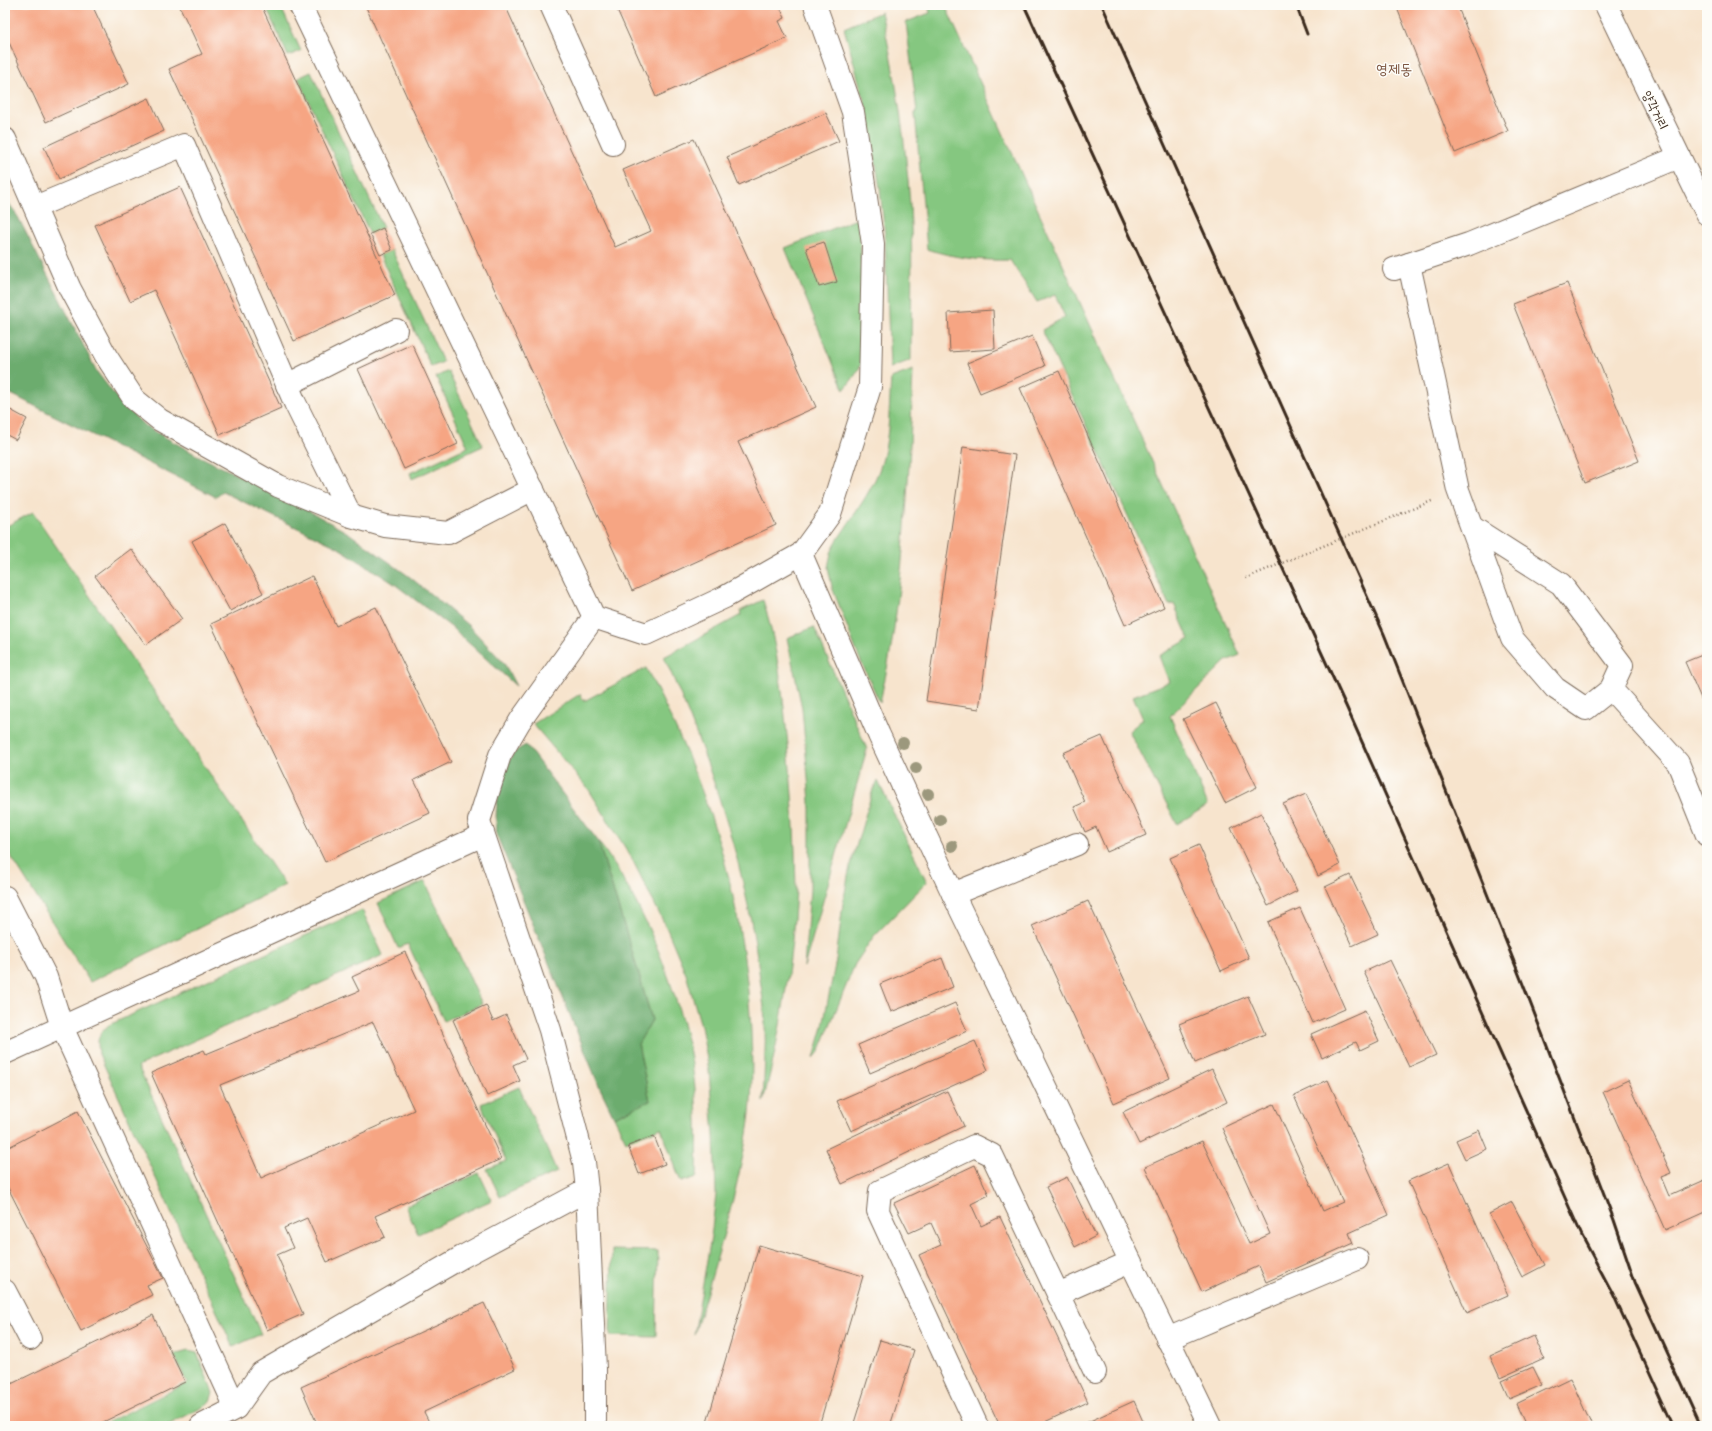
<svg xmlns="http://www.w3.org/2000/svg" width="1712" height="1431" font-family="Kalam,'Poor Story',sans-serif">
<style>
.green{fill:#85c780;stroke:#60784f}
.forest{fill:#6cac6e;stroke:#546b46}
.building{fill:#f6a583;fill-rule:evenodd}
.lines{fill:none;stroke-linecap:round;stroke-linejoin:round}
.minor-casing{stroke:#7d6b5b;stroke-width:24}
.major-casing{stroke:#7d6b5b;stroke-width:24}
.path{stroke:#7d6b5b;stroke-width:2.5;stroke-dasharray:1 3;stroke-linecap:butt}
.minor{stroke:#fff;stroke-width:22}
.major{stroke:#fff;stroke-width:22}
.rail{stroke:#3b2a1e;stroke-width:3}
.tree{fill:#9c987d}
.labels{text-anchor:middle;stroke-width:3;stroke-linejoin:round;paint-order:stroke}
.street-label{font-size:13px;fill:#3b2a1e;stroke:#fdfcf7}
.quarter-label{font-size:15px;fill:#7c5541;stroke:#fdfcf7}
</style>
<rect width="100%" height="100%" fill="#fdfcf7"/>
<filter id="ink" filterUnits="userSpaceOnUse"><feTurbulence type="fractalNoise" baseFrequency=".025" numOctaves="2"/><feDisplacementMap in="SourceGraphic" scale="8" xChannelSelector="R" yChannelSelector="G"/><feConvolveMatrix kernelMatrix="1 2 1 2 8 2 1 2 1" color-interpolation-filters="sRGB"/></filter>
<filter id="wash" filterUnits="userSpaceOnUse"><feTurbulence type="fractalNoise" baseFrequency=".012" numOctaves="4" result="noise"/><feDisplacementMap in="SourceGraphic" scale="16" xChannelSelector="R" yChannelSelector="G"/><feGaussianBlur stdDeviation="0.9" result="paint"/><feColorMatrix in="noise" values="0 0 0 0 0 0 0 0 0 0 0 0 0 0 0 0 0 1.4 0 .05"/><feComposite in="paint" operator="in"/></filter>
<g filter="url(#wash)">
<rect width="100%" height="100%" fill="#f7e4cd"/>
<g class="green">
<polygon points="265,5 280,5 301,51 288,56"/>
<path d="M 928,5 L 945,5 L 1240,655 L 1226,661 L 1170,716 L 1208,805 L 1177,824 L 1129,731 L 1143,719 L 1133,696 L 1169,682 L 1159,656 L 1189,639 L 1174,604 L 1169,605 L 1042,330 L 1065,317 L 1055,295 L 1037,302 L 1010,260 C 982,261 954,258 927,249 L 915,113 L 917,112 L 906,22 L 930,13 Z"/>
<path d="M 881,12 C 894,67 903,124 908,180 C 914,240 911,300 911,360 L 890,368 L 885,237 L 880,189 L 868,114 L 844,28 Z"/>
<polygon points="311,72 383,228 370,234 298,78"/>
<path d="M 859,218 L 866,340 C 864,364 859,371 844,390 L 785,248 Z"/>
<polygon points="392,250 443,362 431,367 380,255"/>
<path d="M 913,370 C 910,458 906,547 893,635 C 890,658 884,681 880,703 L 858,655 L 832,587 L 828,567 L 831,553 L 835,544 C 851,518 876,487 883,458 C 890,432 889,404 891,378 Z"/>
<polygon points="448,371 483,446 412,479 410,473 468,447 436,377"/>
<polygon points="33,512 285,885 90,982 5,847 5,527"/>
<path d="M 763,600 C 778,647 783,696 788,745 C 791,781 794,816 795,851 C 795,864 796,877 796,890 C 792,962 781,1033 763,1102 C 764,1075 766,1048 765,1021 C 764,1001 760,982 758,963 C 743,856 708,755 664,657 L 741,615 L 740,611 Z"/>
<polygon points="814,627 867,749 804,967 810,889 810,802 802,708 787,638"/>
<path d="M 646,668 C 670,714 692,761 709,811 C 740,899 756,1008 751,1102 C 749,1131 742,1160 736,1187 C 724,1237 709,1286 694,1335 L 711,1237 L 716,1194 L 714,1136 L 709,1071 L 701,1026 L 686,974 L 667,929 L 631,857 L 589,790 L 533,724 L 580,694 L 584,701 Z"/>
<polygon points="878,781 927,882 874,936 855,964 819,1052 814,1058 822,1030 836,960 843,903 849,871 873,789"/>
<path d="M 598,841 C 641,899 673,977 689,1048 C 698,1090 698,1134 697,1177 L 681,1182 L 661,1128 L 626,1141 L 614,1117 L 650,1101 L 638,1044 L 652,1020 L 637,968 Z"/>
<polygon points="425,881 482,1004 444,1021 408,944 398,948 378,903"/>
<path d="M 362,910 L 383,955 L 138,1066 L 261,1334 L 233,1347 L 99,1054 C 97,1039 97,1035 109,1025 Z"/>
<polygon points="519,1087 557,1172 500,1197 487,1169 506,1161 481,1104"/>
<polygon points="479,1173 492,1200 418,1234 405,1206"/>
<polygon points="612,1250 658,1251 656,1337 610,1336"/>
<polygon points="188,1351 197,1353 213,1393 210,1401 205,1406 166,1426 100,1426 187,1383 174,1355"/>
</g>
<g class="forest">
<polygon points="5,197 18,217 97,372 120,402 145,426 195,454 304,508 350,534 410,577 469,626 504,663 516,686 451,627 393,583 337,547 223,492 216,497 5,391"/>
<path d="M 526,745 L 598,841 L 637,968 L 652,1020 L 638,1044 L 650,1101 L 614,1117 L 599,1086 L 497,836 C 494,809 498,778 513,754 C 516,750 522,747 526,745 Z"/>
</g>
<g id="blocks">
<g class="building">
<polygon points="5,5 92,5 129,84 46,122 5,34"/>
<polygon points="179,5 261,5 395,295 294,341 169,69 202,54"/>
<polygon points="365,5 505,5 615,247 651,231 623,170 694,139 816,407 738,442 776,525 632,591"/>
<polygon points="615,5 779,5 785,18 779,21 787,38 656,97"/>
<polygon points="1405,5 1457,5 1508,131 1455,153 1397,8"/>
<polygon points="149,98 164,131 59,179 44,147"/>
<polygon points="826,113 839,141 739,185 727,157"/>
<polygon points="180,187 281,408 220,435 154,290 130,301 95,225"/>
<polygon points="383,228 392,250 380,255 370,234"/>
<polygon points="824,242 837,282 819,287 806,248"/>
<polygon points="1567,283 1639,461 1585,483 1513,304"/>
<polygon points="993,310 995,349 950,352 948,313"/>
<polygon points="1032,336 1045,366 980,393 967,363"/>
<polygon points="412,344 458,444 404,469 358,369"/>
<polygon points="1059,371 1164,607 1125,625 1020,388"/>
<polygon points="5,407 27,419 16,440 5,434"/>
<polygon points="963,447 1015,455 979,709 926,701"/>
<polygon points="225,523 263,593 230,611 192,541"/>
<polygon points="131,549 182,619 146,645 95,576"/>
<polygon points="312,576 336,626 376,607 451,762 414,780 430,813 325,862 211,624"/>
<polygon points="1707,653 1707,712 1685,662"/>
<polygon points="1216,703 1257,787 1225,803 1183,719"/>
<polygon points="1102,736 1146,835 1107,852 1096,827 1085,832 1074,807 1085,802 1063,753"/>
<polygon points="1306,794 1340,865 1318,876 1283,804"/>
<polygon points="1261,813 1297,891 1268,906 1231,828"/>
<polygon points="1199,845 1249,958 1221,971 1170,858"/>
<polygon points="1350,875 1378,934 1352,946 1325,887"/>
<polygon points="1088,901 1170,1078 1114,1103 1032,926"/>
<polygon points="1300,908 1345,1009 1313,1023 1268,922"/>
<path d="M 405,952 L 501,1159 L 375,1216 L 385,1237 L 327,1262 L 307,1218 L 284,1228 L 293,1248 L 277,1255 L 303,1314 L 267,1330 L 151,1073 L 204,1050 L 206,1054 L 359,991 L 352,977 ZM 373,1022 L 414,1110 L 261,1178 L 220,1085 Z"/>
<polygon points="942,958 953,987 891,1012 880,984"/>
<polygon points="1390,960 1436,1055 1409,1067 1364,972"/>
<polygon points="1248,996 1265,1034 1195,1063 1179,1024"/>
<polygon points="955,1003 967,1031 870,1073 858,1045"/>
<polygon points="486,1005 493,1021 506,1015 526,1059 513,1065 520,1081 487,1096 453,1020"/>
<polygon points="1365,1010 1379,1041 1360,1050 1356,1042 1322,1058 1311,1034"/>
<polygon points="975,1041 988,1070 851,1131 837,1101"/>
<polygon points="1212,1069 1227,1102 1139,1144 1123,1112"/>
<polygon points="1328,1080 1389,1215 1349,1233 1353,1243 1266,1282 1259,1266 1202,1292 1145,1167 1202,1141 1249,1244 1270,1234 1222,1128 1274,1104 1323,1211 1343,1202 1294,1096"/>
<polygon points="1628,1080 1671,1173 1661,1177 1669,1196 1707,1179 1707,1211 1665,1230 1603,1092"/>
<polygon points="947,1091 964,1126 842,1184 826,1149"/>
<polygon points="78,1111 163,1278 147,1285 152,1295 81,1331 5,1182 5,1149"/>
<polygon points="1479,1130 1487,1149 1465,1159 1456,1140"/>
<polygon points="654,1136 665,1164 639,1174 628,1146"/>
<polygon points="1449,1163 1508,1295 1467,1313 1408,1181"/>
<polygon points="975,1165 989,1195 971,1204 981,1226 1000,1217 1088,1402 1036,1426 1000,1426 919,1255 941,1245 931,1223 909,1233 894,1203"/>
<polygon points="1067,1177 1096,1236 1075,1247 1046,1187"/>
<polygon points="1512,1202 1545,1265 1522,1277 1489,1214"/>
<polygon points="759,1245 863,1276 819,1426 706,1426"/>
<polygon points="484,1303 515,1369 424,1412 431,1426 318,1426 301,1387"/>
<polygon points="153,1315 185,1382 95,1426 5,1426 5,1387"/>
<polygon points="1534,1336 1544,1358 1500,1378 1490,1356"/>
<polygon points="880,1340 914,1350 890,1426 853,1426"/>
<polygon points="1533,1367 1542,1385 1509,1399 1501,1381"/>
<polygon points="1570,1378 1592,1426 1526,1426 1516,1404"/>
<polygon points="1134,1401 1145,1426 1079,1426"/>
</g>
</g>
</g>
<g filter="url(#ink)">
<use href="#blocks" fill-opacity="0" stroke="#7d6b5b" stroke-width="1"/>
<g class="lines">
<defs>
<g id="minor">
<polyline points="300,5 594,617 646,634 725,597 801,554 830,514 870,387 873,244 853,112 815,5"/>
<polyline points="551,5 613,144"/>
<polyline points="5,139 70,289 106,356 134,399 160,420 278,486 351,516 385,526 448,533 533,489"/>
<polyline points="35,207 184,145 295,403 351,516"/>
<polyline points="1409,264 1458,490 1512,638 1555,688 1586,709 1611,689"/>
<polyline points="1394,269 1469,244 1679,157"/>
<polyline points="287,385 396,330"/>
<polyline points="1472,527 1561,584 1622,665 1611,689 1678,763 1707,835"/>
<polyline points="801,554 879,735 953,894 1210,1426"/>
<polyline points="594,617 520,721 500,755 479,821 550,1030 584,1162 587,1190 595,1369 595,1426"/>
<polyline points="953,894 1077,844"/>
<polyline points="5,897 46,977 62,1027 236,1408"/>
<polyline points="5,1053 483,835"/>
<polyline points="5,1291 30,1339"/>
<polyline points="1058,1294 1130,1262"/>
<polyline points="1167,1339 1357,1259"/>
<polyline points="201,1426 236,1408 261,1373 462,1257 587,1190"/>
<polyline points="977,1426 878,1211 880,1191 974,1146 992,1155 1095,1372"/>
</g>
<polyline id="major" points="1606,5 1707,214"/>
</defs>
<use href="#minor" class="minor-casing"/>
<use href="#major" class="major-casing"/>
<polyline class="path" points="1246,578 1434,500"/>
<use href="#minor" class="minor"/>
<use href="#major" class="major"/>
<g class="rail">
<polyline points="1024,5 1346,706 1582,1236 1613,1294 1673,1426"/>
<polyline points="1102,5 1384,634 1528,997 1614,1220 1635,1282 1701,1426"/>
<polyline points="1296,5 1307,34"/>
</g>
</g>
<g class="tree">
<circle cx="903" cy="743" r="6"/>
<circle cx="916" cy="768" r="6"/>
<circle cx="928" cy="794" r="6"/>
<circle cx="940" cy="820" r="6"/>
<circle cx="952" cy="846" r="6"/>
</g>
</g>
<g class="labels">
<g class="street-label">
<text transform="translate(1656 110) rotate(64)" y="5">양각거리</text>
</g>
<g class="quarter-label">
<text x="1394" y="74">영제동</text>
</g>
</g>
<rect width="1712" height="1431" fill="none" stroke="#fdfcf7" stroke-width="20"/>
</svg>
